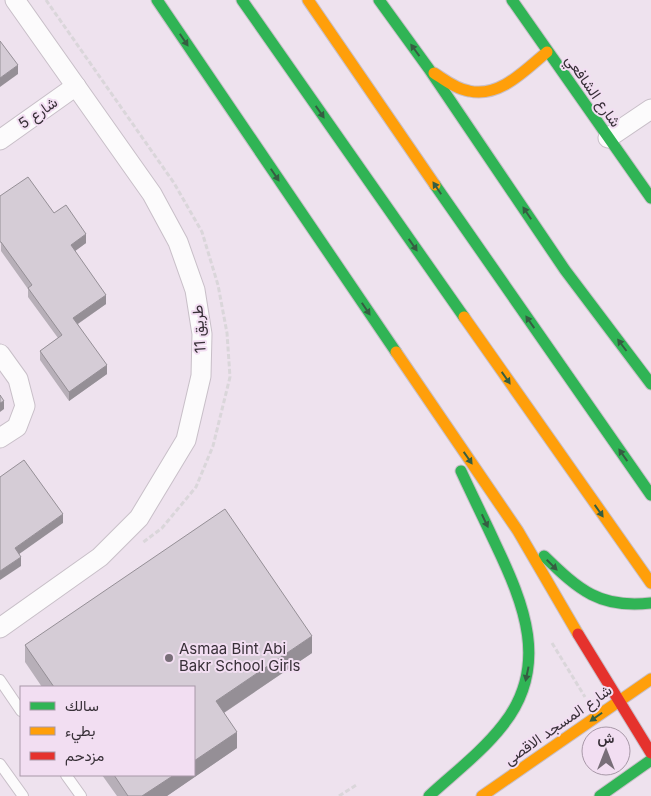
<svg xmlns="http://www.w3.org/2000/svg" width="651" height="796" font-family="Inter,Vazirmatn,sans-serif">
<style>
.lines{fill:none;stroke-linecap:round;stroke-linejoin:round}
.lane-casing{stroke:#c8bfc8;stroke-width:12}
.street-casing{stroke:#c8bfc8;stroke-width:21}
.fast-casing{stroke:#c8bfc8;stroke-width:13}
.slow-casing{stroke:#c8bfc8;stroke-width:13}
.jam-casing{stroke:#c8bfc8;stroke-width:13}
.path{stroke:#dad6da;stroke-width:3;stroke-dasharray:5 2.5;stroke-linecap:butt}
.lane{stroke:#fcfbfc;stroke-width:10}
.street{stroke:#fcfbfc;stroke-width:19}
.fast{stroke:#30b455;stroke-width:11}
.slow{stroke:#ff9f0a;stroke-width:11}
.jam{stroke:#e5322d;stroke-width:11}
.wall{fill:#b7afb8}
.shaded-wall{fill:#958f96}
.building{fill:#d5ccd6;stroke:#958f96}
.oneway{fill:#355e42}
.poi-dot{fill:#786e78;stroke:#f2def2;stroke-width:2}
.labels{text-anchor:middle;stroke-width:4;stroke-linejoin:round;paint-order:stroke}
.street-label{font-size:15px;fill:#383038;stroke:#f2def2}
.poi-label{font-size:15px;fill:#383038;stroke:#f2def2;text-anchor:start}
</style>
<rect width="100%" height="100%" fill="#eee2ee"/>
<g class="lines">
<defs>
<g id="lane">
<polyline points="0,680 21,711"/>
<polyline points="0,764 23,796"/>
<polyline points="66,775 81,796"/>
</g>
<g id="street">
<polyline points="608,138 651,109"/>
<polyline points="0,140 76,86"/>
<polyline points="0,354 18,379 25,406 17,427 0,438"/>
<polyline points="0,628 100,557 139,518 186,440 201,376 202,334 195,290 178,242 152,194 15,0"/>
</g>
<g id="fast">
<polyline points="157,0 396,352"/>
<polyline points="242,0 464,317"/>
<polyline points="379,0 429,69 565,270 651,384"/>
<polyline points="512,0 651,198"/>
<polyline points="435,185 651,495"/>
<path d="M 544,556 C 579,590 600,609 651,603"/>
<path d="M 429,796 C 454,773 482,752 503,725 C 550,666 524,604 495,543 C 484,519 472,495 461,471"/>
<polyline points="600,796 651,760"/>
</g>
<g id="slow">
<polyline points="308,0 435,185"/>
<path d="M 434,73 C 445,80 456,89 469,91 C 500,98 525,70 547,52"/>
<polyline points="464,317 651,583"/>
<polyline points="396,352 518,531 578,634"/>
<polyline points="482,796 651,679"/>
</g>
<polyline id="jam" points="578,634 651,753"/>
</defs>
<use href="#lane" class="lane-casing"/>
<use href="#street" class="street-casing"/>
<use href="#fast" class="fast-casing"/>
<use href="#slow" class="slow-casing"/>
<use href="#jam" class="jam-casing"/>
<g class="path">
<polyline points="46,0 174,183 202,232 218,285 227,333 230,377 213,446 196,487 162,528 142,543"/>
<polyline points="552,643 585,697"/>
<polyline points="339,796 358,784"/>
</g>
<use href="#lane" class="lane"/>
<use href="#street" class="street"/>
<use href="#fast" class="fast"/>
<use href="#slow" class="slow"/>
<use href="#jam" class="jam"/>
</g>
<g class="wall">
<polygon points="0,196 54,213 86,243 75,251 106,304 78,324 107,374 69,401 40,360 40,351 58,338 28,297 28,289 1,251"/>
<polygon points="25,645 312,653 224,713 237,748 167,796 117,796 102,775 194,775 194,687 42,687 25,662"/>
</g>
<g class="shaded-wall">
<polygon points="18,65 18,74 0,87 0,78"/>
<polygon points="86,234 86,243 71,254 71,245"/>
<polygon points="106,295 106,304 73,327 73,318"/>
<polygon points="107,365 107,374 69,401 69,392"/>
<polygon points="4,401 4,409 0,412 0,403"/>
<polygon points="63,514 63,523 15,557 15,548"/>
<polygon points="21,557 21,566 0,580 0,571"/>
<polygon points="312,636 312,653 216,718 216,701"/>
<polygon points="237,732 237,748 167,796 142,796 174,775 194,775 194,761"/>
</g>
<g class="building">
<polygon points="0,41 18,65 0,78"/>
<polygon points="28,177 54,213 66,205 86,234 71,245 106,295 73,318 107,365 69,392 40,351 62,335 28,288 32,285 1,242 0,242 0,196"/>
<polygon points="0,395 4,401 0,403"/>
<polygon points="24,460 63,514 15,548 21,557 0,571 0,477"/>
<polygon points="225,509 312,636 216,701 237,732 194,761 194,687 54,687 25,645"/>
<polygon points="114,775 174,775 142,796 128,796"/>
</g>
<defs><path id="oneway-solid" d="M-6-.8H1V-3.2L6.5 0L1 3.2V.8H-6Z" transform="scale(1.25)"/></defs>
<g class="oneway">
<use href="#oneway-solid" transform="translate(184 40) rotate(56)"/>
<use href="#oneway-solid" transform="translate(415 50) rotate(-126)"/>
<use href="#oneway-solid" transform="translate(320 112) rotate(55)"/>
<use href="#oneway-solid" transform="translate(275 175) rotate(56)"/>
<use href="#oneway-solid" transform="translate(437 188) rotate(-124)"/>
<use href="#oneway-solid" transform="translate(527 213) rotate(-124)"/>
<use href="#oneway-solid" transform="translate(413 245) rotate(55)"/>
<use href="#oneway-solid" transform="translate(366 309) rotate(56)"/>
<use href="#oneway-solid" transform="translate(530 322) rotate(-125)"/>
<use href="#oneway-solid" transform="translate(622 345) rotate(-127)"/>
<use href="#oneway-solid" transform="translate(506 378) rotate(55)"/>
<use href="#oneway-solid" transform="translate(623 455) rotate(-125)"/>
<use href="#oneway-solid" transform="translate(468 458) rotate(55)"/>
<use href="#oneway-solid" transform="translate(599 511) rotate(55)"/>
<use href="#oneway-solid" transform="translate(485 521) rotate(65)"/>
<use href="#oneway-solid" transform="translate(552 565) rotate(45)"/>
<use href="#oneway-solid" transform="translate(527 674) rotate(102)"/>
<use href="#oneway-solid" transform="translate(596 717) rotate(145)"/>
</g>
<circle class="poi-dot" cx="169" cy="658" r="5"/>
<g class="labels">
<g class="street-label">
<text transform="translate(593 91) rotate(55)" y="5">شارع الشافعي</text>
<text transform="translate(38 113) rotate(-35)" y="5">شارع 5</text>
<text transform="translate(199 329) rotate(-94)" y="5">طريق 11</text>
<text transform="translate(558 725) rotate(-35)" y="5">شارع المسجد الاقصى</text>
</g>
<g class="poi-label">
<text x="179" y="654">Asmaa Bint Abi<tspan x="179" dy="17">Bakr School Girls</tspan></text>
</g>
</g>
<rect x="20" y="686" width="175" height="90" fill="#f2def2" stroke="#a898a8"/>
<rect x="30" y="702" width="25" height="8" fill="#30b455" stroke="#a898a8"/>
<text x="65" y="711" font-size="15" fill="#383038">سالك</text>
<rect x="30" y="727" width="25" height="8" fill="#ff9f0a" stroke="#a898a8"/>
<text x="65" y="736" font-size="15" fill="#383038">بطيء</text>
<rect x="30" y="752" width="25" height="8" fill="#e5322d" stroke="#a898a8"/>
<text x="65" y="761" font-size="15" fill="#383038">مزدحم</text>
<g transform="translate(606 751)"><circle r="24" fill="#f2def2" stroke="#a898a8"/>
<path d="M0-4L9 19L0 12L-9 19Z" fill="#786e78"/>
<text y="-8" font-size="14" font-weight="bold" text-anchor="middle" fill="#383038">ش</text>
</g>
</svg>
